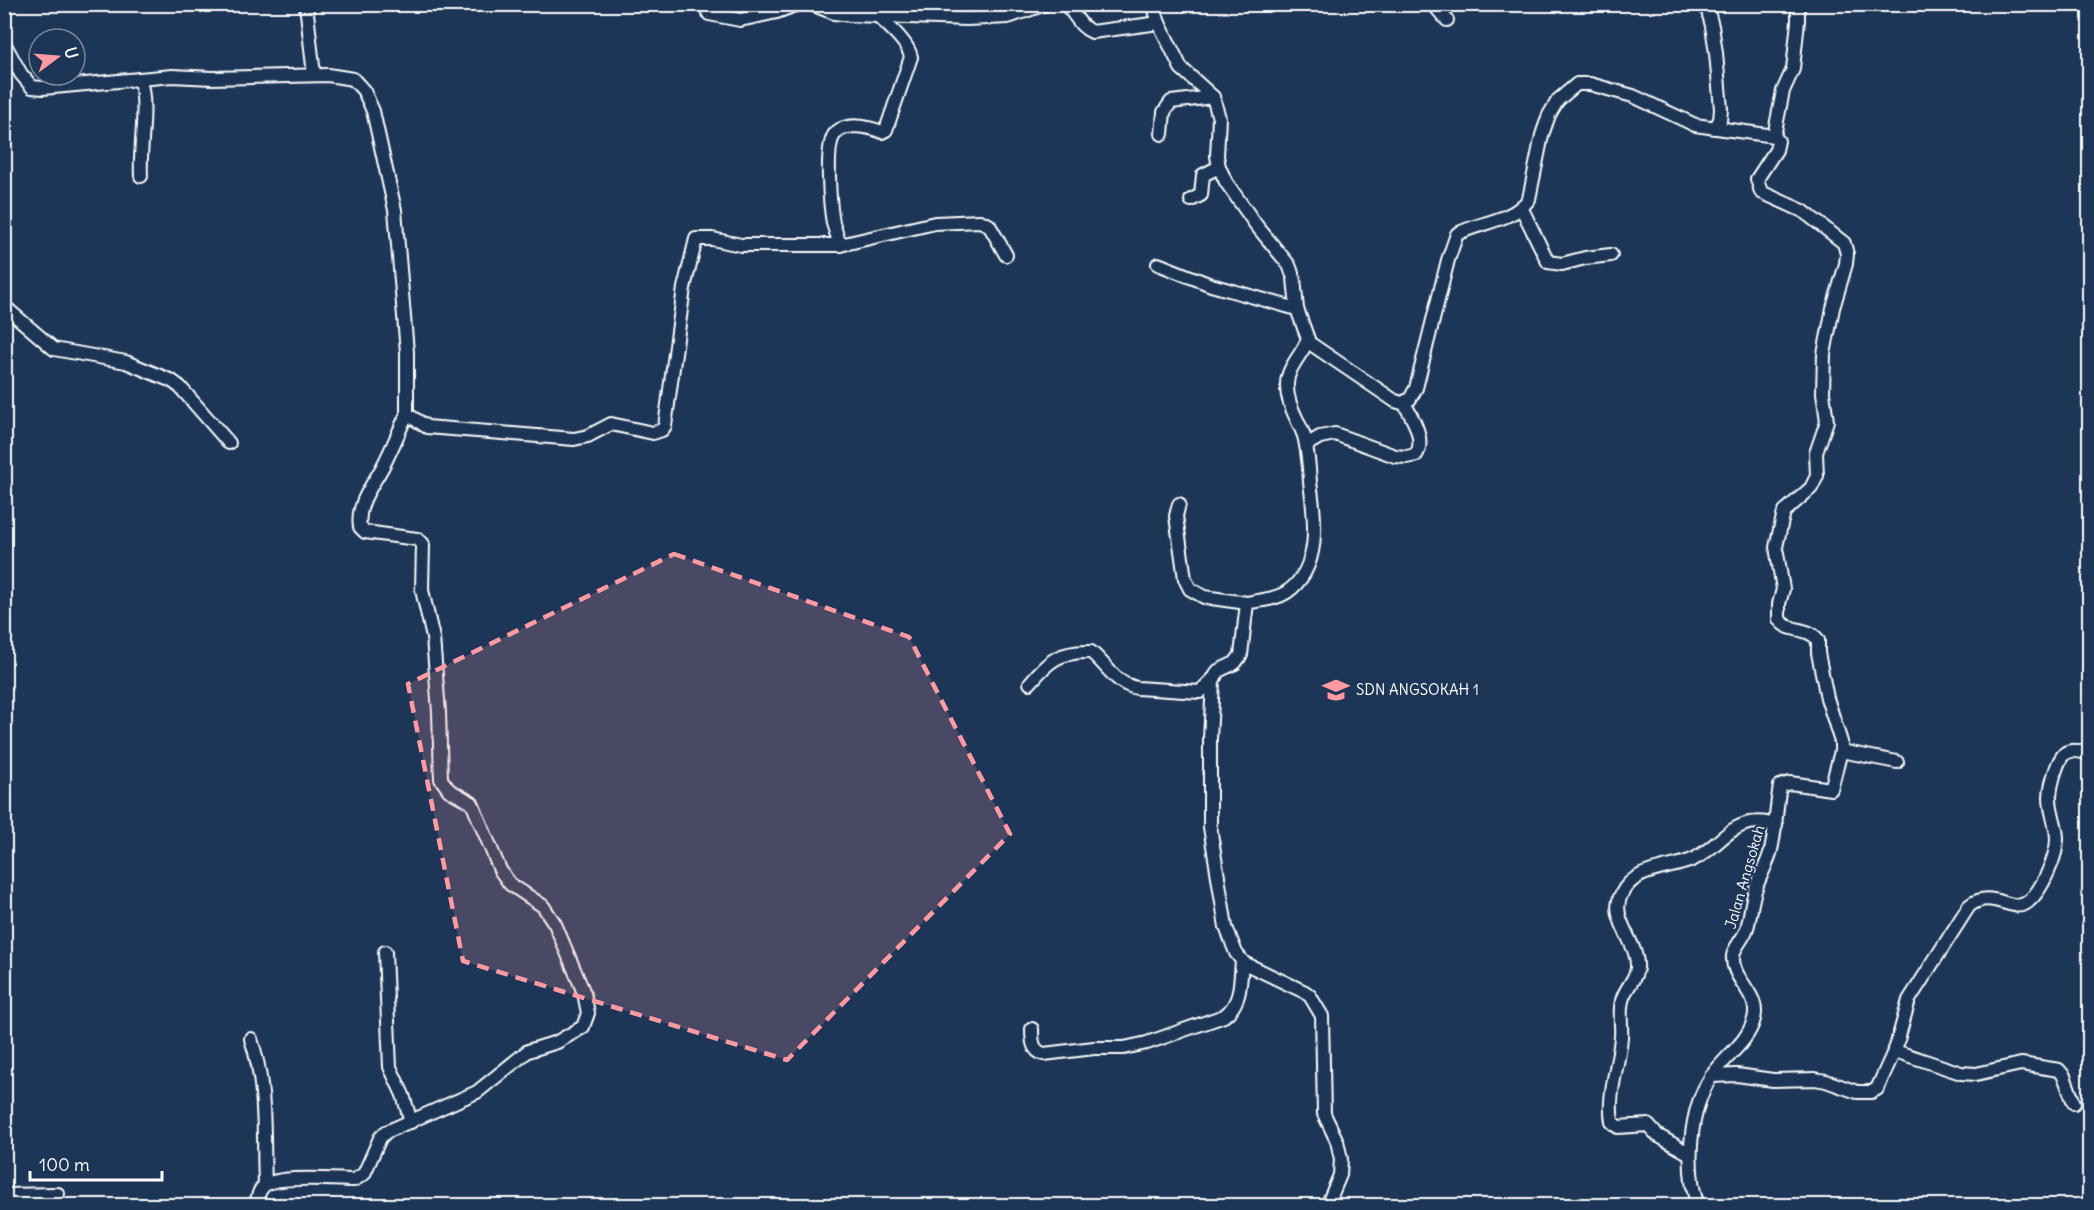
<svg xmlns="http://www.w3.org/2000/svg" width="2094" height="1210" font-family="Delius,sans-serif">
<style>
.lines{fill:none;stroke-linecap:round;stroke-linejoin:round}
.minor-casing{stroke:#fff;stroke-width:16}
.minor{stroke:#1d3557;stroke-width:12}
.marked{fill:#ff9aa2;fill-opacity:0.2;stroke:#ff9aa2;stroke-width:4.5;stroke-dasharray:12 8;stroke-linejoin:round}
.labels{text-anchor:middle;stroke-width:4.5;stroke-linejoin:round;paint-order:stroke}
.poi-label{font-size:15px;fill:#fff;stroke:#1d3557;text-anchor:start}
.street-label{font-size:15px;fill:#fff;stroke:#1d3557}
</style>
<rect width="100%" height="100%" fill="#1d3557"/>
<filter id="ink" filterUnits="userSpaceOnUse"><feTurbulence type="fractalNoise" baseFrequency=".0167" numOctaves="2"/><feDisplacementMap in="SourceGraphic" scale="12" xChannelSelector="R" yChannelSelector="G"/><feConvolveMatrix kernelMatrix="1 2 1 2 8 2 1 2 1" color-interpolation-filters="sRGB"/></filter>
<g filter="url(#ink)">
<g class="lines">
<defs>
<g id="minor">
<polyline points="306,4 314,75"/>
<polyline points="704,4 709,14 740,20 777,12 798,4"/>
<polyline points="811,4 834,13 851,15 967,19 1008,17 1046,4"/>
<path d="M 1065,4 C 1076,14 1079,27 1092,32 L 1159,23"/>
<path d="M 1153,4 L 1159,23 L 1181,68 L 1213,97 L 1219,118 L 1217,156 L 1219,167 L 1226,182 L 1256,225 L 1289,265 L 1294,278 L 1297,309 L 1308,339 C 1303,354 1287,367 1287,384 C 1286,403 1298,419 1304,436 C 1308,451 1309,466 1310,482 C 1315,519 1322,567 1287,592 C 1275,600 1260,600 1247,603 L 1241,655 L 1235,663 L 1218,671 L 1213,681 L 1210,739 L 1210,827 L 1226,927 L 1236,953 L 1244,963 L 1305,992 L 1310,996 L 1322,1016 L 1324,1114 L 1337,1141 L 1341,1159 L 1340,1175 L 1327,1206"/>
<polyline points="1433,4 1447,20"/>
<polyline points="1706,4 1712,26 1716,53 1721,109 1720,120 1715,128"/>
<polyline points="4,43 21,74 32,87 43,88 172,76 212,78 328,75 353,79 364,91 373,111 395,210 407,352 407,414 427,427 574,439 588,436 611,424 653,433 662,430 665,426 684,288 696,239 712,239 741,245 840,245 935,223 980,221 989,225 1006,255"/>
<path d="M 139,79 C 149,102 139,148 141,176"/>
<polyline points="1162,134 1164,112 1171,102 1213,97"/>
<polyline points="1774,136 1783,91 1793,69 1798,21 1798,4"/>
<polyline points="1191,200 1201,195 1203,175 1219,167"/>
<polyline points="1521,207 1548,262 1562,264 1585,258 1611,255"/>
<path d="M 840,245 C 838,238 835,230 833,223 C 830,206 825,148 834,135 C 845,121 869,127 882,132 L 886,130 L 911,57 C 908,42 889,27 878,16"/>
<polyline points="1158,264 1211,285 1297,309"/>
<polyline points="4,306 54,349 126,362 172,381 180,387 229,443"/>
<path d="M 1308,342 L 1395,401 L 1402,403 L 1410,399 L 1416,388 L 1448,260 L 1457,234 C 1480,222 1513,221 1529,199 L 1542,135 L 1549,115 L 1558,100 L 1577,84 L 1590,84 L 1633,96 L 1695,125 L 1767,135 L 1774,136 L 1778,141 L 1776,150 L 1757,179 L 1761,192 L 1803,211 L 1844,243 L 1847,254 L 1846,264 L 1833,308 L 1824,354 L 1823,393 L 1827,421 L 1816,453 L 1817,476 L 1811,488 L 1784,512 L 1776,547 L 1783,589 L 1779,604 L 1779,619 C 1787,633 1808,626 1818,640 L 1818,653 L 1827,698 L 1841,742 L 1841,751 L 1831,789 L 1790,783 L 1780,786 C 1776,807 1776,829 1771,850 C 1768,863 1760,875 1756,888 C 1751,901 1751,915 1747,928 C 1744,939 1734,946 1733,956 C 1731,980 1761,994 1754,1019 C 1748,1043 1724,1057 1711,1077 C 1689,1110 1685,1169 1698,1206"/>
<path d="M 1306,445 L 1320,437 L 1335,434 L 1395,456 L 1406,457 L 1416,455 C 1426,440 1412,417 1404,403"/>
<polyline points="1179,504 1176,516 1185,579 1190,589 1204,597 1247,603"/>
<path d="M 1030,683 C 1049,660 1060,651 1091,652 C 1107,665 1115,684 1137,688 L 1200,692 L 1214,678"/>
<polyline points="1841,751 1897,762"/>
<polyline points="385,952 390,1067 403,1095 411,1122"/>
<path d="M 1032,1029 C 1032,1040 1032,1051 1044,1054 L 1094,1048 L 1124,1048 L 1147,1043 L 1224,1016 C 1242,1003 1240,982 1242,961"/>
<path d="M 251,1039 C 267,1086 263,1136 265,1184"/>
<polyline points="1895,1051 1961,1073 1976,1074 2021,1064 2059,1070 2064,1076 2074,1103"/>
<path d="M 1711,1076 L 1737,1075 L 1773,1080 L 1815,1079 L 1826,1081 L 1857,1092 L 1871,1092 L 1877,1089 L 1896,1047 L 1909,1000 L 1969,906 C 1993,887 2013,916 2029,901 C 2042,890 2057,856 2057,839 C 2057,825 2050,812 2050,798 C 2050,788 2057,757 2067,752 C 2074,749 2082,752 2090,754"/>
<path d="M 1690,1154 L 1657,1135 L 1648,1125 L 1618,1127 L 1612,1122 C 1607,1094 1619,1065 1621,1037 C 1622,1025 1619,1013 1622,1001 C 1624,989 1636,980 1637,968 C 1639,943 1609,919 1621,895 C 1635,865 1672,871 1696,858 C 1715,848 1727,828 1749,823 C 1758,821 1767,823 1776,825"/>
<polyline points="4,1195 58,1194"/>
<path d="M 256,1206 C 257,1200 258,1192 262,1188 C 271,1174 337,1180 354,1180 L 364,1174 L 380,1138 L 386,1132 L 477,1092 L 528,1051 L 557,1042 L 583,1027 L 588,1013 L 584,993 L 555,924 L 543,906 L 510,884 L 500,870 L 472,803 L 449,790 L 441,779 L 439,712 L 433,638 L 422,590 L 423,544 L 417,539 L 365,532 L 360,527 C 356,504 373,485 383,466 C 392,449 399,431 407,414"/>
</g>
</defs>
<use href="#minor" class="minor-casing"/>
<use href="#minor" class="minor"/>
</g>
</g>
<path class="marked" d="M 674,554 L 909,637 L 1010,834 L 787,1060 L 463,961 L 408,684 Z"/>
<defs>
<symbol id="school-bare" viewBox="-9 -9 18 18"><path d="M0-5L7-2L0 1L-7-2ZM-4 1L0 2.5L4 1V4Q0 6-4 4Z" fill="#ff9aa2" stroke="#1d3557" stroke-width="2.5" paint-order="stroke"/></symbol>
</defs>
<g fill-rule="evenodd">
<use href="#school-bare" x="1317" y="671" width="38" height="38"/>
</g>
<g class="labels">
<g class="poi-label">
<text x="1356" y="695">SDN ANGSOKAH 1</text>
</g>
<g class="street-label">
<text transform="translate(1745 877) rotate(-74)" y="5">Jalan Angsokah</text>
</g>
</g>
<rect width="2094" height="1210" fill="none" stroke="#1d3557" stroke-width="24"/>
<rect x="12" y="12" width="2070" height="1186" fill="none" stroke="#fff" stroke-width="2" filter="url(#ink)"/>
<g transform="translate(57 57) rotate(74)"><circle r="28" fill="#1d3557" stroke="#77869a" stroke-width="1.5"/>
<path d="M0-4.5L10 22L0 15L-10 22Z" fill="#ff9aa2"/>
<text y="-9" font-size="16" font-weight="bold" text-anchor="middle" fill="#ffffff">U</text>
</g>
<path d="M30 1171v9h132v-9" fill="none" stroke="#ffffff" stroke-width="3"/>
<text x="39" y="1171" font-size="18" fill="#ffffff" stroke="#1d3557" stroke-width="4.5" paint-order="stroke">100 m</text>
</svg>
